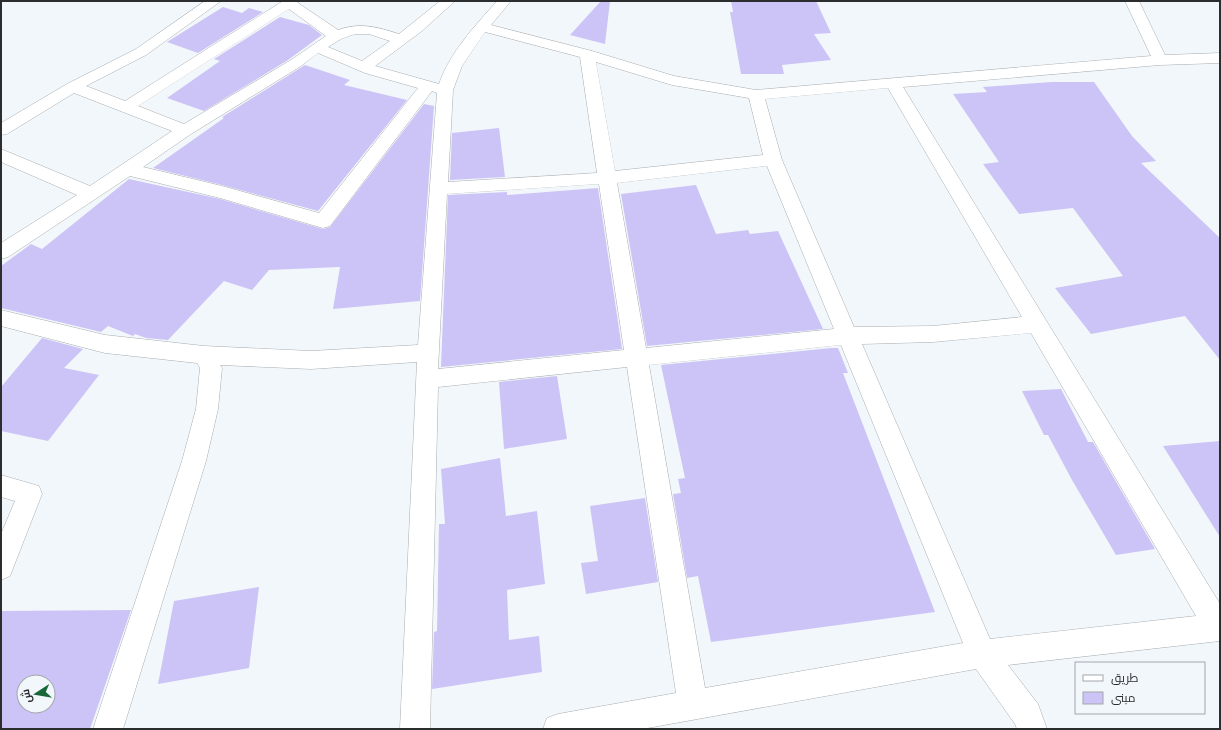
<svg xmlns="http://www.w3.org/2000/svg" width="1221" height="730" font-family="'Alegreya Sans',Cairo,sans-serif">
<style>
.building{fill:#ccc4f6;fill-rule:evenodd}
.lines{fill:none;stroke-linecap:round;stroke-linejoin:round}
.minor-casing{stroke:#a8adb0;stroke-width:1}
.minor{fill:#fff;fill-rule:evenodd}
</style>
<rect width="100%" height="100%" fill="#f2f7fb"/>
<g class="building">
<polygon points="601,1 610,1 605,44 570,35"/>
<polygon points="731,1 816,1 831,33 814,34 831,60 782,65 784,74 741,74 730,12 733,12"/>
<polygon points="223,7 242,13 249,8 263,12 198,53 167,42"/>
<polygon points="280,17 309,25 322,35 288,60 204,111 167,98 220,61 214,59"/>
<polygon points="305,65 350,80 344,85 407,100 318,211 222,185 153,168 224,118 222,117"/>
<polygon points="1052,82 1094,82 1132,136 1156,161 1141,163 1220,238 1220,360 1185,316 1091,334 1055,288 1123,276 1073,208 1019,214 983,164 999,162 953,94 987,92 983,87"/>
<polygon points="424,104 434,106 420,301 333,309 340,267 269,270 252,290 224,281 168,340 146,338 135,334 133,336 108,326 101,332 1,308 1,266 31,244 42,249 129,179 220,199 323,229 330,227"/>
<polygon points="499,128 505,177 450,180 452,133"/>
<polygon points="696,185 716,234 748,230 750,234 778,231 823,329 647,346 621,194"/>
<polygon points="598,188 622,349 441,367 448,195 507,192 507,195"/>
<polygon points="42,338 83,349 64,368 99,375 48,441 1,431 1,387"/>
<polygon points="831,348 838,348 848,373 843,373 935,612 711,642 698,576 687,578 673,494 681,493 678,479 685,478 661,365"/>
<polygon points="557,376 567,439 504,449 499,382"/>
<polygon points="1061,389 1088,442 1093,442 1155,549 1116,555 1072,480 1048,435 1044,435 1022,391"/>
<polygon points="1220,441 1220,537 1163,446"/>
<polygon points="500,458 506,516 537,511 545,584 507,590 509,640 539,636 542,672 432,689 434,632 437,631 439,524 445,524 441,469"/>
<polygon points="645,498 658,582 586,594 581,563 598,561 590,506"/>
<polygon points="259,587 249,668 158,684 174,601"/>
<path d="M 131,610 L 90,729 L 1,729 L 1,611 ZM 24,682 L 48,682 L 48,706 L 24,706 Z"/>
</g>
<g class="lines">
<defs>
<g id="minor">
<path d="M 205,1 L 221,1 L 146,55 L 86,86 L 125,101 L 283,1 L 299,1 L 298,3 L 338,30 C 360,22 377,27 399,34 L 440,1 L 455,1 L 422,31 L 375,66 L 439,84 C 450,52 475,26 497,1 L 511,1 L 491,25 L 592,51 L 674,76 L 756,90 L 1151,56 L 1125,1 L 1139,1 L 1165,55 L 1220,53 L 1220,63 L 1160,65 L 903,87 L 1220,604 L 1220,641 L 1008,665 L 1038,704 L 1047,729 L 1017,729 L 1015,724 L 976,669 L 642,729 L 543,729 L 547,718 L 558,714 L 676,693 L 627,367 L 438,387 L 430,729 L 400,729 L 417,362 L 311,369 L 220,365 L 222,368 L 218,409 L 206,461 L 123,729 L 93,729 L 182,461 L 196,409 L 200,368 L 197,363 L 105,353 L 1,326 L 1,310 L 105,335 L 204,346 L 311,351 L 418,345 L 437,93 L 432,91 L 330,226 L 323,228 L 220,198 L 130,176 L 8,257 L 1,259 L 1,243 L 77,195 L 1,162 L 1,149 L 90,186 L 172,131 L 74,93 L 7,134 L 1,135 L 1,123 L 67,84 L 136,49 ZM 289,9 L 326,36 L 291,60 L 184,124 L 138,106 ZM 485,32 L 580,57 L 597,173 L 448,182 L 453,90 L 462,66 ZM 355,34 L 369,34 L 390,41 L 362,61 L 328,47 L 341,39 ZM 318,53 L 365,73 L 418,88 L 319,213 L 222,186 L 143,167 L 191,134 L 301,66 ZM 596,62 L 672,85 L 749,98 L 763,155 L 615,171 ZM 888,88 L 1022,317 L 933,326 L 854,327 L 782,160 L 765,99 ZM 767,166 L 834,329 L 646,348 L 617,183 ZM 599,184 L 624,350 L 438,369 L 447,194 ZM 1031,333 L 1196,616 L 990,639 L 862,344 L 933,342 ZM 841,345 L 963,643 L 705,688 L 649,365 Z"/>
<polygon points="1,475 39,486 42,494 10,576 1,580 1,534 15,501 1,497"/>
</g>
</defs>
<use href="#minor" class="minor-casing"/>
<use href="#minor" class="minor"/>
</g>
<rect width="1221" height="730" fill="none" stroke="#2c2d2f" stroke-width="4"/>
<rect x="1075" y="662" width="130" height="52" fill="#f2f7fb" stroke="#a3a6a9"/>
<rect x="1083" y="675" width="20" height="6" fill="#ffffff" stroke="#a3a6a9"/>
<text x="1111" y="682" font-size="12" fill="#2c2d2f">طريق</text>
<rect x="1083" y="692" width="20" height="12" fill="#ccc4f6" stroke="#a3a6a9"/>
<text x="1111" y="702" font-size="12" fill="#2c2d2f">مبنى</text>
<g transform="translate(36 694) rotate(258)"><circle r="19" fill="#f2f7fb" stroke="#a3a6a9"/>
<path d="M0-3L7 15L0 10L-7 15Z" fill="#176839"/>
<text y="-6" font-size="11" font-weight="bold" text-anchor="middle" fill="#2c2d2f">ش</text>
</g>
</svg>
